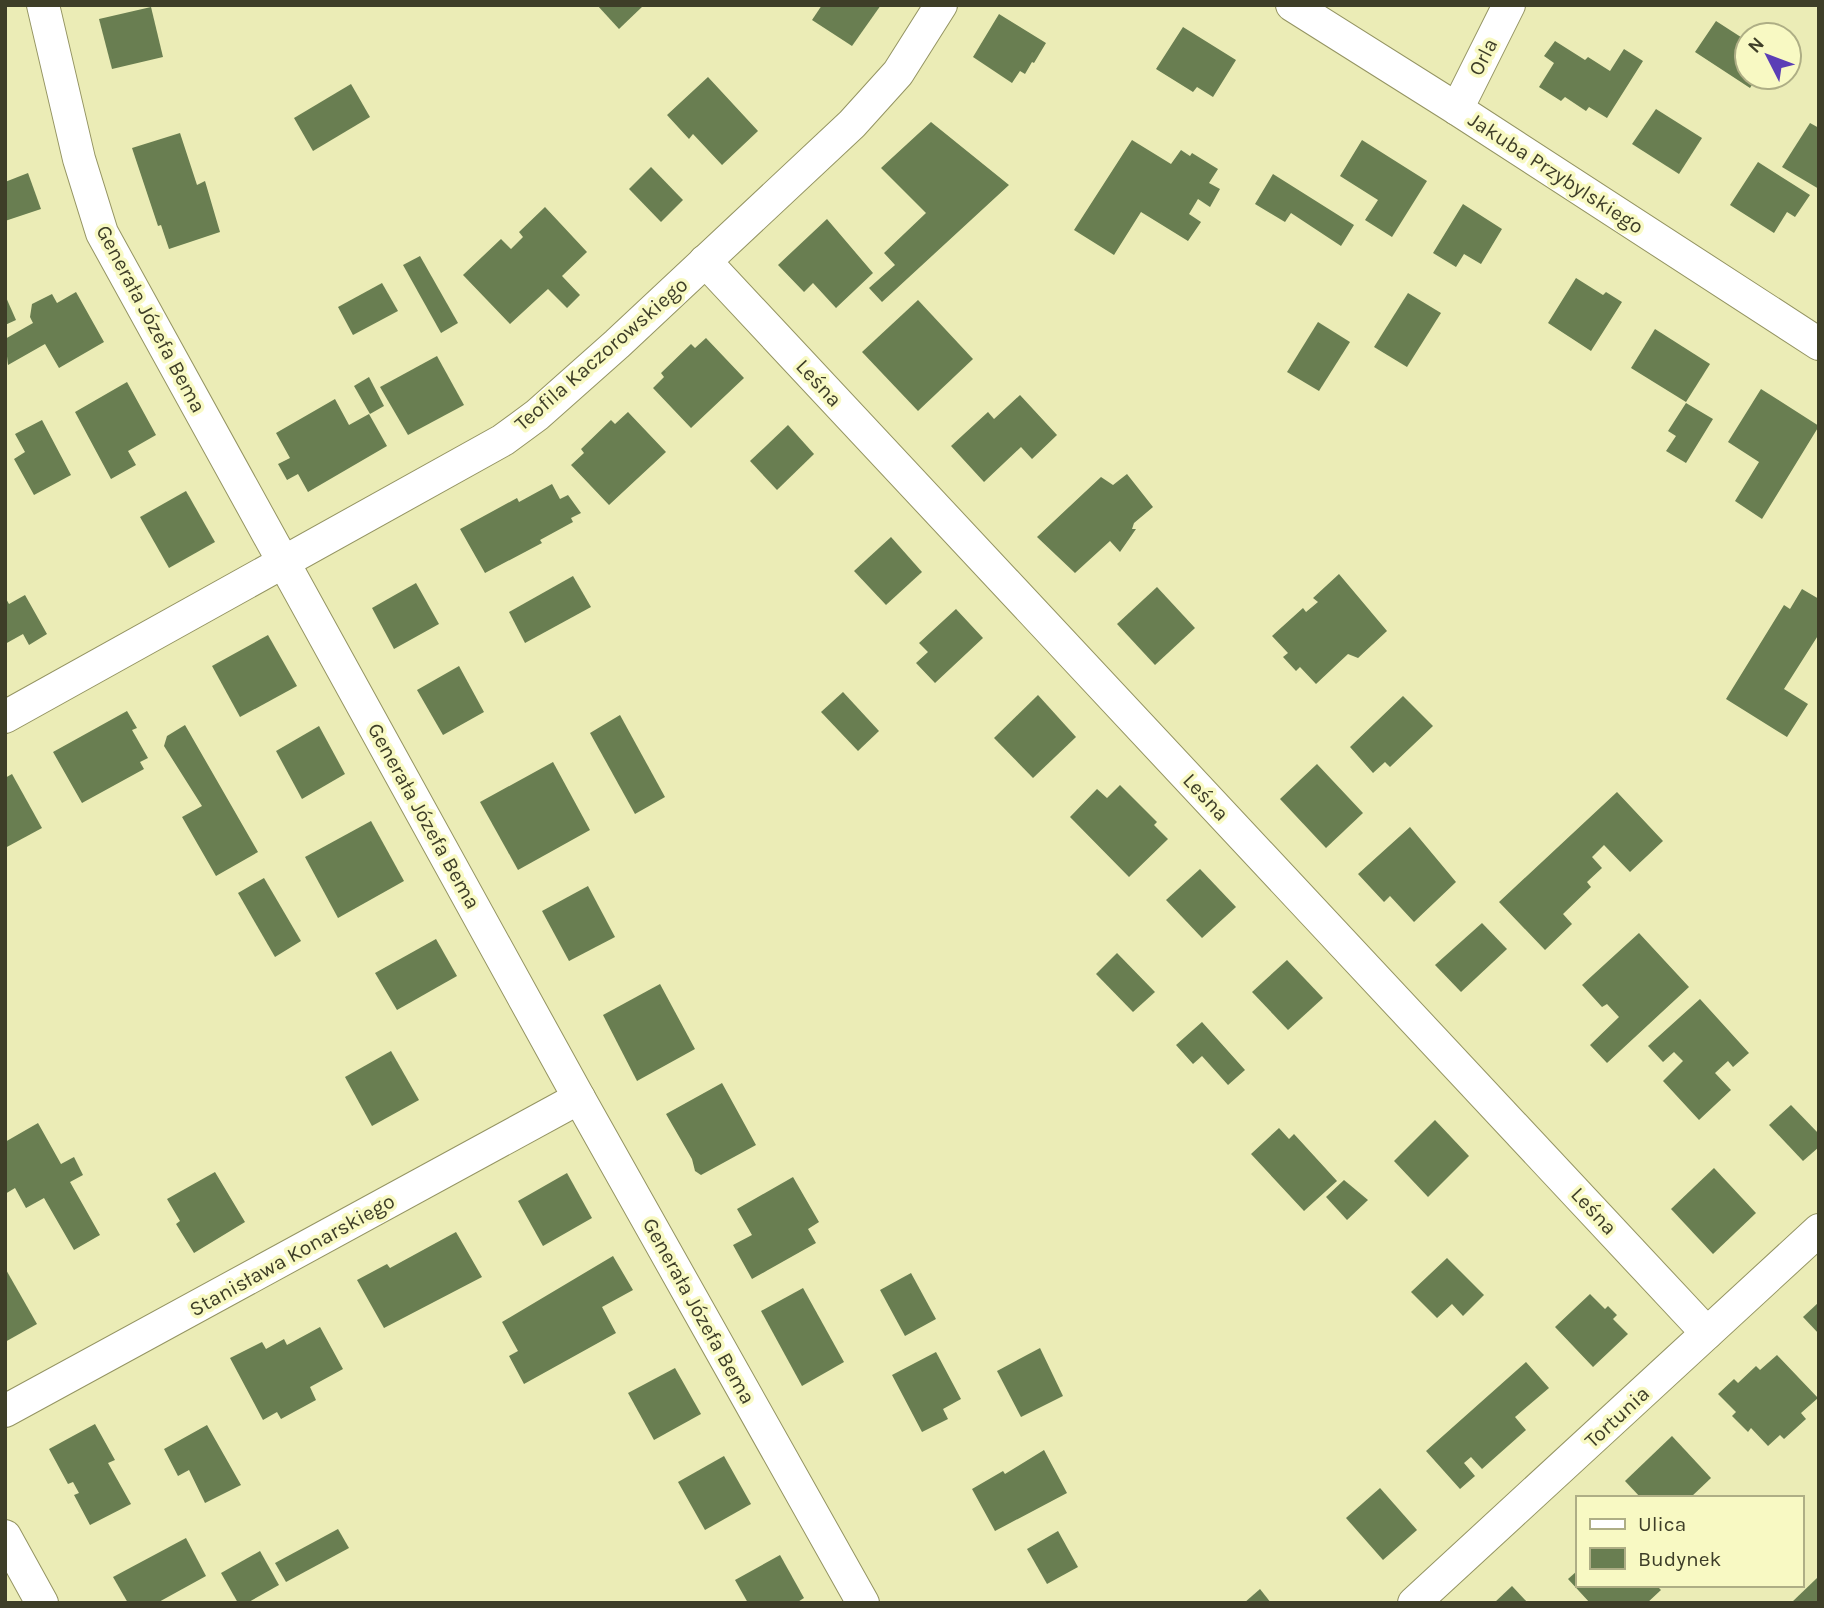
<svg xmlns="http://www.w3.org/2000/svg" width="1824" height="1608" font-family="Karla,sans-serif">
<style>
.building{fill:#697e51}
.lines{fill:none;stroke-linecap:round;stroke-linejoin:round}
.street-casing{stroke:#949462;stroke-width:34}
.street{stroke:#fff;stroke-width:32}
.labels{text-anchor:middle;stroke-width:7;stroke-linejoin:round;paint-order:stroke}
.street-label{font-size:21px;fill:#3e3e28;stroke:#f8f9c3}
</style>
<rect width="100%" height="100%" fill="#ebecb6"/>
<g class="building">
<polygon points="597,5 644,5 619,29"/>
<polygon points="822,5 881,5 852,46 812,20"/>
<polygon points="151,7 163,57 112,69 99,19"/>
<polygon points="999,14 1046,43 1034,63 1032,62 1025,74 1020,71 1012,83 973,57"/>
<polygon points="1716,21 1747,41 1747,77 1757,77 1750,88 1695,52"/>
<polygon points="1183,27 1236,60 1213,97 1197,87 1193,92 1156,69"/>
<polygon points="1555,41 1585,60 1588,57 1610,71 1624,49 1643,61 1607,118 1589,107 1586,111 1565,97 1561,101 1539,87 1554,63 1544,56"/>
<polygon points="708,77 758,131 722,165 693,134 689,139 667,115"/>
<polygon points="351,84 370,117 313,151 294,118"/>
<polygon points="1656,109 1702,138 1679,174 1632,144"/>
<polygon points="931,122 1009,185 882,302 869,288 895,265 884,253 926,213 881,168"/>
<polygon points="1810,123 1819,128 1819,189 1782,167"/>
<polygon points="180,133 197,185 205,181 220,232 169,249 161,225 158,226 132,148"/>
<polygon points="1132,140 1171,164 1181,150 1190,156 1192,153 1218,169 1209,183 1220,189 1210,207 1198,199 1189,214 1201,222 1188,241 1141,212 1114,255 1074,230"/>
<polygon points="1362,140 1427,181 1392,237 1365,220 1378,200 1340,176"/>
<polygon points="1758,162 1810,195 1795,217 1787,212 1774,233 1730,205"/>
<polygon points="651,167 683,200 661,222 629,189"/>
<polygon points="28,173 41,209 5,221 5,182"/>
<polygon points="1273,174 1354,225 1341,246 1291,213 1285,222 1255,204"/>
<polygon points="1463,204 1502,229 1481,264 1464,254 1456,267 1433,253"/>
<polygon points="545,207 587,252 562,276 580,295 567,308 548,289 510,324 463,275 501,239 511,249 523,237 519,232"/>
<polygon points="827,219 873,273 836,308 813,283 804,292 778,265"/>
<polygon points="420,256 458,323 441,333 403,265"/>
<polygon points="1576,278 1603,295 1606,292 1622,302 1591,351 1548,323"/>
<polygon points="382,283 398,311 353,335 338,307"/>
<polygon points="76,292 104,342 59,368 45,344 8,365 5,339 33,323 30,317 32,304 52,294 57,303"/>
<polygon points="1408,293 1441,313 1407,367 1374,347"/>
<polygon points="5,295 16,320 5,325"/>
<polygon points="918,300 973,359 918,411 862,352"/>
<polygon points="1318,322 1350,342 1319,391 1287,372"/>
<polygon points="1655,329 1710,364 1686,402 1631,368"/>
<polygon points="706,338 744,378 691,428 653,388 664,377 661,373 691,344 695,348"/>
<polygon points="437,356 464,405 408,435 380,387"/>
<polygon points="369,377 384,406 370,414 354,386"/>
<polygon points="127,382 156,435 128,451 136,465 111,479 75,412"/>
<polygon points="1761,389 1819,426 1762,519 1735,501 1759,462 1728,442"/>
<polygon points="1020,395 1057,435 1032,459 1021,447 984,482 951,446 988,412 994,419"/>
<polygon points="335,399 349,425 369,414 387,446 308,492 298,474 287,480 278,464 290,458 276,433"/>
<polygon points="1686,403 1713,419 1686,463 1666,451 1676,436 1668,431"/>
<polygon points="628,412 666,452 609,505 571,465 584,453 581,449 611,420 615,424"/>
<polygon points="42,420 71,475 34,495 14,459 25,452 15,434"/>
<polygon points="788,425 814,454 777,490 750,461"/>
<polygon points="1127,474 1153,507 1134,523 1132,529 1136,529 1120,552 1110,541 1075,573 1037,537 1101,477 1113,485"/>
<polygon points="552,484 560,499 568,495 581,513 571,518 573,522 540,540 542,543 485,573 460,529 517,498 519,502"/>
<polygon points="186,491 215,542 169,568 140,517"/>
<polygon points="891,537 922,572 886,605 854,571"/>
<polygon points="1339,574 1387,631 1358,658 1348,654 1316,684 1300,667 1296,671 1283,657 1288,653 1272,636 1303,608 1306,612 1318,602 1313,598"/>
<polygon points="573,576 591,607 525,643 509,612"/>
<polygon points="416,583 439,624 394,649 372,608"/>
<polygon points="1157,587 1195,628 1155,665 1117,624"/>
<polygon points="1802,589 1819,599 1819,634 1784,689 1808,704 1787,737 1726,699 1784,605 1790,609"/>
<polygon points="25,595 47,634 29,645 23,634 5,644 5,597 9,604"/>
<polygon points="956,609 983,638 935,683 916,663 928,652 919,643"/>
<polygon points="268,635 297,686 240,717 212,666"/>
<polygon points="459,666 484,712 443,735 417,690"/>
<polygon points="843,692 879,731 858,751 821,712"/>
<polygon points="1038,695 1076,737 1033,778 994,738"/>
<polygon points="1403,696 1433,726 1390,767 1385,762 1373,773 1350,747"/>
<polygon points="127,711 137,728 132,730 148,758 140,762 144,769 82,803 53,752"/>
<polygon points="620,715 665,797 635,814 590,733"/>
<polygon points="185,725 258,852 216,876 182,817 202,806 164,746 167,736"/>
<polygon points="319,726 345,774 302,799 276,751"/>
<polygon points="553,762 590,830 518,870 480,802"/>
<polygon points="1317,764 1363,813 1326,848 1280,799"/>
<polygon points="12,774 42,828 5,848 5,778"/>
<polygon points="1120,785 1157,822 1154,825 1168,839 1129,877 1070,817 1097,789 1107,798"/>
<polygon points="1617,792 1663,841 1630,872 1604,845 1592,857 1602,868 1587,882 1591,887 1563,914 1572,924 1545,950 1499,902"/>
<polygon points="371,821 404,881 338,918 305,857"/>
<polygon points="1410,827 1456,882 1414,922 1390,896 1384,902 1358,874"/>
<polygon points="1200,869 1236,907 1202,938 1166,900"/>
<polygon points="264,878 301,941 275,957 238,893"/>
<polygon points="588,886 615,937 569,961 542,911"/>
<polygon points="1482,923 1507,949 1461,992 1435,965"/>
<polygon points="1639,933 1689,987 1607,1063 1590,1045 1619,1017 1607,1004 1602,1007 1582,985"/>
<polygon points="436,939 457,976 397,1010 375,973"/>
<polygon points="1117,953 1155,992 1133,1012 1096,974"/>
<polygon points="1287,960 1323,998 1288,1030 1252,992"/>
<polygon points="660,984 695,1049 637,1081 603,1015"/>
<polygon points="1700,999 1749,1053 1733,1067 1728,1061 1715,1073 1731,1090 1699,1120 1663,1081 1683,1061 1674,1052 1663,1062 1648,1046"/>
<polygon points="1202,1022 1245,1070 1228,1085 1202,1056 1193,1064 1176,1045"/>
<polygon points="391,1051 419,1100 372,1126 345,1077"/>
<polygon points="722,1083 756,1145 701,1175 695,1171 692,1159 666,1114"/>
<polygon points="1791,1105 1819,1134 1819,1147 1803,1161 1769,1125"/>
<polygon points="1435,1120 1469,1156 1428,1197 1394,1161"/>
<polygon points="38,1123 61,1164 74,1157 83,1175 70,1182 100,1235 74,1250 44,1198 26,1208 15,1188 5,1194 5,1142"/>
<polygon points="1279,1128 1289,1139 1294,1134 1337,1181 1304,1211 1251,1154"/>
<polygon points="1714,1168 1756,1213 1713,1254 1671,1209"/>
<polygon points="215,1172 245,1222 194,1253 176,1224 180,1221 167,1199"/>
<polygon points="567,1173 592,1218 543,1246 518,1201"/>
<polygon points="793,1177 819,1222 808,1229 816,1243 752,1279 733,1245 752,1235 737,1209"/>
<polygon points="1344,1180 1368,1200 1347,1220 1326,1197"/>
<polygon points="456,1232 482,1277 384,1328 357,1280 387,1264 390,1268"/>
<polygon points="613,1256 633,1290 602,1307 616,1333 524,1384 509,1356 518,1351 502,1322"/>
<polygon points="1447,1258 1484,1295 1463,1316 1452,1304 1437,1318 1411,1292"/>
<polygon points="5,1268 37,1324 5,1342"/>
<polygon points="911,1273 936,1319 905,1336 880,1290"/>
<polygon points="803,1288 844,1362 802,1386 761,1311"/>
<polygon points="1590,1294 1605,1309 1608,1306 1617,1315 1613,1319 1628,1334 1593,1367 1555,1327"/>
<polygon points="1819,1302 1819,1334 1803,1317"/>
<polygon points="320,1327 343,1369 310,1387 316,1400 281,1419 277,1412 263,1420 230,1358 262,1342 266,1349 284,1339 287,1345"/>
<polygon points="1040,1348 1063,1396 1021,1417 997,1371"/>
<polygon points="936,1352 961,1399 943,1409 948,1419 922,1432 892,1375"/>
<polygon points="1777,1355 1818,1398 1801,1413 1806,1419 1784,1439 1780,1435 1768,1446 1751,1428 1748,1432 1732,1416 1736,1412 1718,1394 1734,1379 1738,1383 1756,1366 1760,1370"/>
<polygon points="1526,1362 1549,1388 1515,1417 1526,1430 1482,1469 1471,1457 1464,1463 1475,1476 1460,1489 1426,1451"/>
<polygon points="675,1368 701,1414 654,1440 628,1393"/>
<polygon points="95,1424 115,1460 108,1463 131,1504 90,1525 74,1495 79,1493 73,1482 68,1484 49,1449"/>
<polygon points="207,1425 241,1485 205,1503 189,1470 178,1476 164,1449"/>
<polygon points="1672,1436 1711,1478 1690,1498 1641,1498 1625,1481"/>
<polygon points="1044,1450 1067,1493 995,1531 972,1489 1003,1471 1005,1474"/>
<polygon points="724,1456 751,1504 705,1530 678,1482"/>
<polygon points="1380,1488 1417,1530 1383,1560 1346,1518"/>
<polygon points="338,1529 349,1548 286,1582 275,1563"/>
<polygon points="1058,1531 1078,1567 1047,1584 1027,1549"/>
<polygon points="186,1538 206,1576 157,1603 128,1603 113,1577"/>
<polygon points="260,1551 279,1585 247,1603 238,1603 221,1573"/>
<polygon points="780,1555 804,1598 796,1603 748,1603 735,1580"/>
<polygon points="1577,1571 1577,1585 1656,1585 1661,1590 1647,1603 1590,1603 1568,1579"/>
<polygon points="1817,1578 1819,1603 1791,1603"/>
<polygon points="1512,1586 1528,1603 1494,1603"/>
<polygon points="1260,1589 1271,1603 1244,1603"/>
</g>
<g class="lines">
<defs>
<g id="street">
<polyline points="43,5 79,159 102,233 579,1098 863,1603"/>
<polyline points="1292,5 1457,109 1819,344"/>
<polyline points="1457,109 1509,5"/>
<polyline points="705,261 1707,1333"/>
<polyline points="5,717 503,440 537,415 617,344 852,124 898,73 941,5"/>
<polyline points="5,1411 579,1098"/>
<polyline points="5,1536 42,1603"/>
<polyline points="1414,1603 1819,1230"/>
</g>
</defs>
<use href="#street" class="street-casing"/>
<use href="#street" class="street"/>
</g>
<g class="labels">
<g class="street-label">
<text transform="translate(1483 57) rotate(-63)" y="7">Orla</text>
<text transform="translate(1556 173) rotate(33)" y="7">Jakuba Przybylskiego</text>
<text transform="translate(151 319) rotate(62)" y="7">Generała Józefa Bema</text>
<text transform="translate(601 354) rotate(-41)" y="7">Teofila Kaczorowskiego</text>
<text transform="translate(819 383) rotate(47)" y="7">Leśna</text>
<text transform="translate(1206 797) rotate(47)" y="7">Leśna</text>
<text transform="translate(424 816) rotate(61)" y="7">Generała Józefa Bema</text>
<text transform="translate(1594 1211) rotate(47)" y="7">Leśna</text>
<text transform="translate(292 1255) rotate(-29)" y="7">Stanisława Konarskiego</text>
<text transform="translate(699 1311) rotate(61)" y="7">Generała Józefa Bema</text>
<text transform="translate(1617 1417) rotate(-43)" y="7">Tortunia</text>
</g>
</g>
<rect width="1824" height="1608" fill="none" stroke="#3e3e28" stroke-width="14"/>
<rect x="1576" y="1496" width="228" height="91" fill="#f8f9c3" stroke="#aeae85" stroke-width="2"/>
<rect x="1590" y="1519" width="35" height="10" fill="#ffffff" stroke="#aeae85" stroke-width="2"/>
<text x="1638" y="1531" font-size="21" fill="#3e3e28">Ulica</text>
<rect x="1590" y="1548" width="35" height="21" fill="#697e51" stroke="#aeae85" stroke-width="2"/>
<text x="1638" y="1566" font-size="21" fill="#3e3e28">Budynek</text>
<g transform="translate(1768 56) rotate(312)"><circle r="33" fill="#f8f9c3" stroke="#aeae85" stroke-width="2"/>
<path d="M0-5L12 26L0 18L-12 26Z" fill="#5b3eb6"/>
<text y="-10" font-size="19" font-weight="bold" text-anchor="middle" fill="#3e3e28">N</text>
</g>
</svg>
